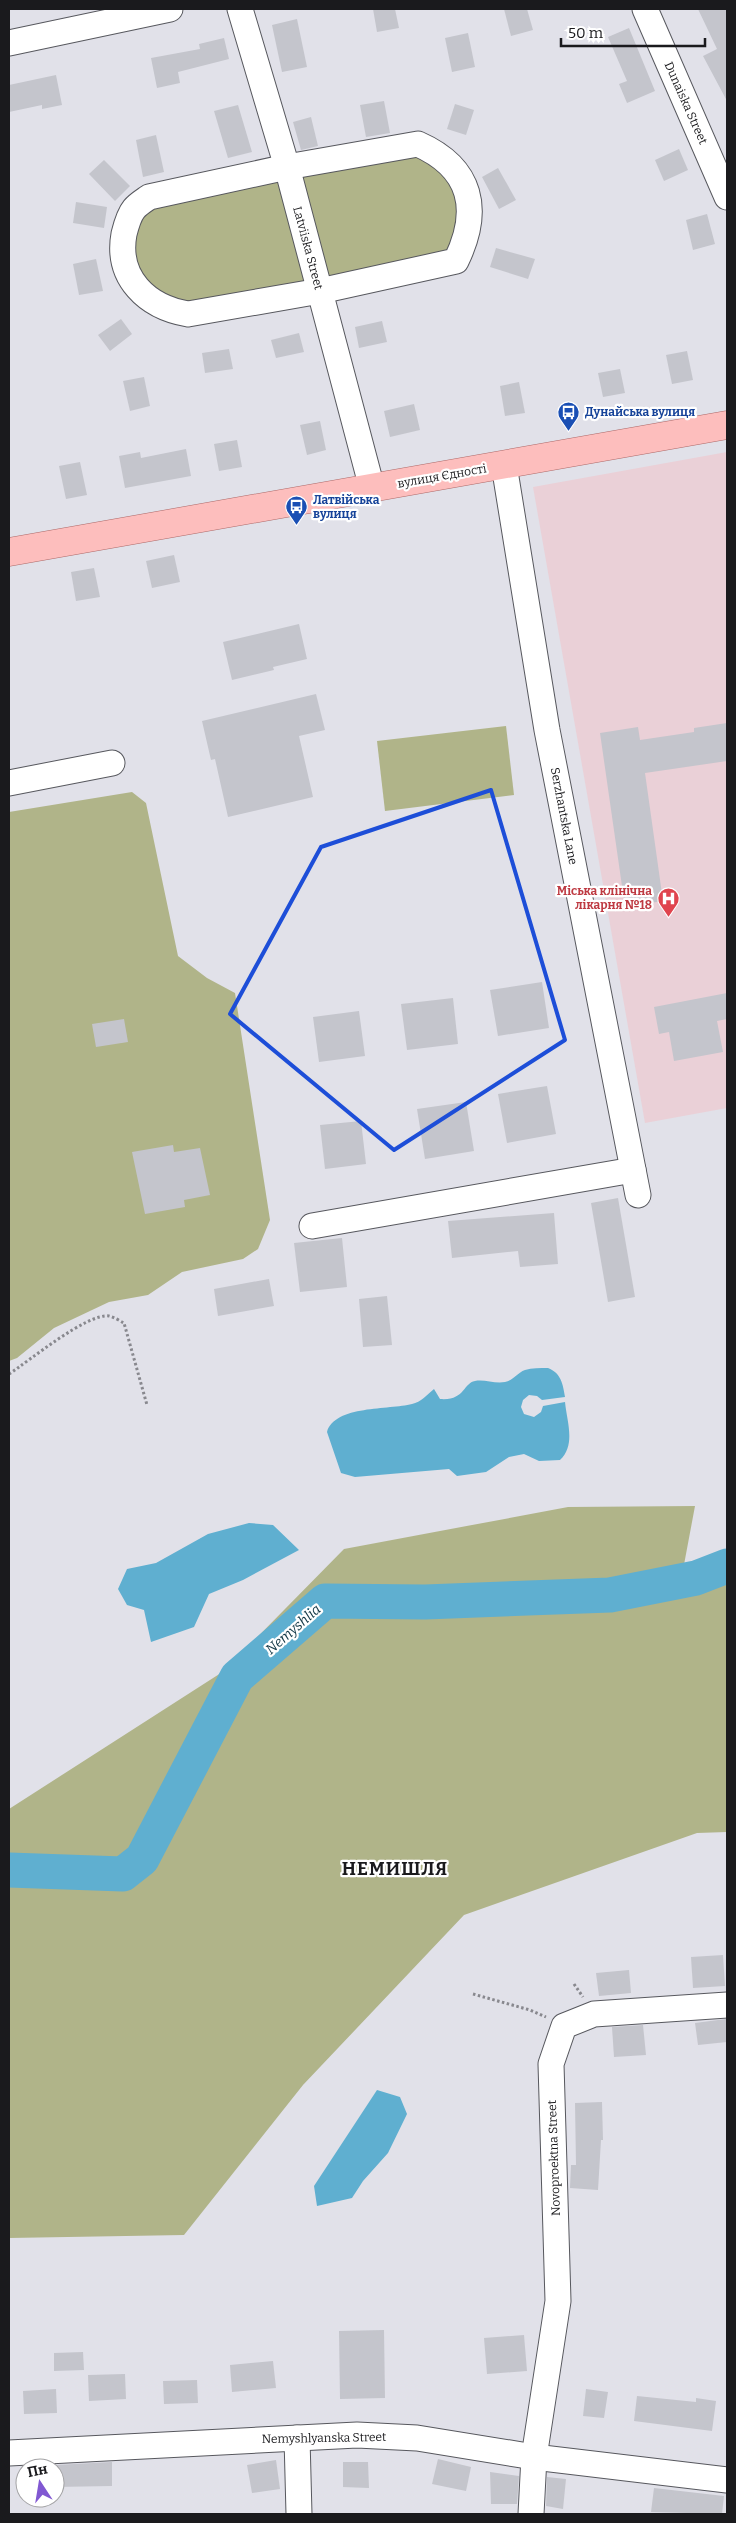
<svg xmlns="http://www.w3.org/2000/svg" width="736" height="2523" font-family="Bitter,serif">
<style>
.medical{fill:#ead0d7}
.green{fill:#b0b489}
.water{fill:#5fafd0}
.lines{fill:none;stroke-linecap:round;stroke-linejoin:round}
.river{stroke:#5fafd0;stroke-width:35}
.building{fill:#c4c5cc}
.minor-casing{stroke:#57585e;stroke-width:27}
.major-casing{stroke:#ac6968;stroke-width:29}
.path{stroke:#88888e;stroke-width:3;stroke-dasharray:2.5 2.5;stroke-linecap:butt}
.minor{stroke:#fff;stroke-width:25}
.major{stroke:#fdbebd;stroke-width:28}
.marked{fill:none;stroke:#1d4ed8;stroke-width:4;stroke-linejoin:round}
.labels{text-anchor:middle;stroke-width:4.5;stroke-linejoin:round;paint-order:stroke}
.street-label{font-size:12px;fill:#1a1a1d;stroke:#fff}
.transit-label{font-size:12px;font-weight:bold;fill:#164399;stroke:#fff;text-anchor:start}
.health-label{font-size:12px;font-weight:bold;fill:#be3a42;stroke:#fff;text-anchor:end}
.water-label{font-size:14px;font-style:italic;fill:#113644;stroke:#fff}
.district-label{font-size:18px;font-weight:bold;letter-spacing:1px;fill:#1a1a1d;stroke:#fff}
</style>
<rect width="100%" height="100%" fill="#e1e1e9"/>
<polygon class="medical" points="727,452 727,1108 645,1123 533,487"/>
<g class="green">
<polygon points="418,144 467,192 456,261 206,312 130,278 134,209"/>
<polygon points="506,726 514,795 385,811 377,741"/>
<polygon points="132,792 146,803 178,956 207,978 235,993 270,1220 258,1249 243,1259 182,1272 148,1295 109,1302 54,1328 17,1358 9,1361 9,812"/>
<polygon points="695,1506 683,1570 670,1590 697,1594 727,1582 727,1832 697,1833 464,1915 303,2085 184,2235 9,2238 9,1809 224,1671 344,1549 568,1507"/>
</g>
<g class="water">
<path d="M 548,1368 C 561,1373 563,1384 565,1397 L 542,1400 L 537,1396 L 529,1395 L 523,1400 L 521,1407 L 524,1414 L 534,1417 L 541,1412 L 543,1406 L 565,1402 C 567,1422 576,1445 560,1460 L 539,1461 L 524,1454 L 509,1457 L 486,1472 L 457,1476 L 449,1469 L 355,1477 L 341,1473 L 327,1432 C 335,1405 389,1410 412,1404 C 421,1402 427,1395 434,1389 L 440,1399 C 465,1401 463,1383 475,1381 C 484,1379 495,1384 505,1382 C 514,1380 517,1373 525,1370 C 532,1368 540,1368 548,1368 Z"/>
<polygon points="249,1523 273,1525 299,1550 243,1580 209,1594 194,1627 151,1642 144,1610 127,1605 118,1589 127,1569 156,1563 208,1534"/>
<polygon points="727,1551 727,1582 697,1594 670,1590 683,1570"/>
<polygon points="377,2090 400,2097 407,2114 388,2153 363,2181 352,2198 317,2206 314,2186"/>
</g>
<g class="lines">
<polyline class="river" points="9,1870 123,1874 142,1859 237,1677 325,1601 425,1602 610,1595 696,1578 727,1566"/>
</g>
<g class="building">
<polygon points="373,9 395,9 399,28 377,32"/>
<polygon points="504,9 527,9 533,30 511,36"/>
<polygon points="698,9 727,9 727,101 703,56 717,49"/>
<polygon points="297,19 307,67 282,72 272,25"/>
<polygon points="629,28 655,91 627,103 619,84 627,81 608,37"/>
<polygon points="468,33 475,67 452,72 445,38"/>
<polygon points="224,38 229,59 178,72 180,83 157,88 151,58 200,49 199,44"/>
<polygon points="56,75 62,105 42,109 42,105 9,112 9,85"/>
<polygon points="384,101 390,133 366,137 360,105"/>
<polygon points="455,104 474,110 466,135 447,129"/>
<polygon points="238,105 252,152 228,158 214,111"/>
<polygon points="311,117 318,146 301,150 293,122"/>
<polygon points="156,135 164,172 143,177 136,140"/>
<polygon points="679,149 688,170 664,181 655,160"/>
<polygon points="104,160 130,186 115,201 89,174"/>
<polygon points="498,168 516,200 499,209 482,177"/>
<polygon points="76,202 107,207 104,228 73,223"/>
<polygon points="707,214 715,244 693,250 686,220"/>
<polygon points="496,248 535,259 528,279 490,267"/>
<polygon points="96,259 103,291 79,295 73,264"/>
<polygon points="121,319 132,334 110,351 98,335"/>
<polygon points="382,321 387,342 359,348 355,327"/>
<polygon points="299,333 304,352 276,358 271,340"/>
<polygon points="229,349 233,369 205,373 202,353"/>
<polygon points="687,351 693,380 672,384 666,355"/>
<polygon points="620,369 625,393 603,397 598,373"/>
<polygon points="144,377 150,406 130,411 123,381"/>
<polygon points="519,382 525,413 505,416 500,386"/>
<polygon points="414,404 420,430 390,437 384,411"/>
<polygon points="320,421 326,450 307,455 300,425"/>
<polygon points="237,440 242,467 219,471 214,444"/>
<polygon points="186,449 191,476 125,488 119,456 140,452 141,458"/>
<polygon points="80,462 87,495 66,499 59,466"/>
<polygon points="174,555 180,582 152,588 146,561"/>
<polygon points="94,568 100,597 76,601 71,572"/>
<polygon points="299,624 307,659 273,667 274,670 232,680 223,642"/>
<polygon points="316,694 325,730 299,736 313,797 228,817 215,759 211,760 202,721"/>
<polygon points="727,723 727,761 645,773 663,901 625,907 600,733 638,727 640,740 694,732 694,728"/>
<polygon points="542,982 549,1028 498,1036 490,990"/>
<polygon points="727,993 727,1019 717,1021 723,1052 674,1061 669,1032 659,1034 654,1007"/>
<polygon points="453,998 458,1044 407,1050 401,1004"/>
<polygon points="359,1011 365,1056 319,1062 313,1017"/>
<polygon points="124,1019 128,1042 96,1047 92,1024"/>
<polygon points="547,1086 556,1134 507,1143 498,1094"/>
<polygon points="466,1102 474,1151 425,1159 417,1109"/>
<polygon points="361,1121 366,1164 325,1169 320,1125"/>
<polygon points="173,1145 174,1152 200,1148 210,1195 184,1200 185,1207 145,1214 132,1152"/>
<polygon points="618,1198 635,1297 608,1302 591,1203"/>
<polygon points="554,1213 558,1264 520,1267 518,1251 452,1258 448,1221"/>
<polygon points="342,1238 347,1287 300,1292 294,1243"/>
<polygon points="269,1279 274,1306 218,1316 214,1289"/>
<polygon points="387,1296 392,1345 363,1347 359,1299"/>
<polygon points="723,1955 725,1986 693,1988 691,1957"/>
<polygon points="629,1970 631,1993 599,1996 596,1973"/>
<polygon points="726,2019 727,2042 698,2045 695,2023"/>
<polygon points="643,2025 646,2055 614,2057 612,2027"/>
<polygon points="602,2102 603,2140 601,2140 598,2190 570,2188 571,2165 576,2165 575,2103"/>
<polygon points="384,2330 385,2398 340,2399 339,2331"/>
<polygon points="524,2335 527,2371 487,2374 484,2338"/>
<polygon points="83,2352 84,2370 54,2371 54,2353"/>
<polygon points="273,2361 276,2388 232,2392 230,2365"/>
<polygon points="125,2374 126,2399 89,2401 88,2375"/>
<polygon points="197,2380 198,2403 164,2404 163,2381"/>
<polygon points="56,2389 57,2413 24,2414 23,2391"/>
<polygon points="586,2389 608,2392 604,2418 583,2416"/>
<polygon points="637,2396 696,2402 696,2398 716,2401 712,2431 634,2421"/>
<polygon points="438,2459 471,2467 466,2491 432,2484"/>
<polygon points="276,2460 280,2489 252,2493 247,2465"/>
<polygon points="112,2462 112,2486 55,2487 55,2465"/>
<polygon points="343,2462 368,2462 369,2488 343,2487"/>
<polygon points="490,2472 519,2476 517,2504 491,2504"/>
<polygon points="547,2477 566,2479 563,2509 546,2506"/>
<polygon points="654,2488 724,2496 722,2514 651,2512"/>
</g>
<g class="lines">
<defs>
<g id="minor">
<polyline points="240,9 287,167 372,488"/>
<polyline points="645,9 727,197"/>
<polyline points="9,43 170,9"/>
<path d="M 418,144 C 472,168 481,210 456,261 L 320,291 L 188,314 C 147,307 116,278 124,234 C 126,226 129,215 134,209 C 138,204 145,200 149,197 L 287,167 Z"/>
<polyline points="504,465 547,730 638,1195"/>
<polyline points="9,783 112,763"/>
<polyline points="312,1226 633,1170"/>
<polyline points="297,2438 299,2514"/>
<polyline points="9,2453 357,2435 417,2438 534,2457 727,2480"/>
<polyline points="531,2514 534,2457 558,2301 551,2064 564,2026 594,2014 727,2005"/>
</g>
<polyline id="major" points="9,552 727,425"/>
</defs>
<use href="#minor" class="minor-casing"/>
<use href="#major" class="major-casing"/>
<g class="path">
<path d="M 9,1374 C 29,1361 87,1313 109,1316 C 114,1317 120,1321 124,1323 L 147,1405"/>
<polyline points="574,1984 583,1997"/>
<polyline points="473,1994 530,2010 546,2017"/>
</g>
<use href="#minor" class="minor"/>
<use href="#major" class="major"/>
</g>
<path class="marked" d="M 491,790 L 565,1040 L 394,1150 L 230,1014 L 321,847 Z"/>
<defs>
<symbol id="bus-pin" viewBox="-11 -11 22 30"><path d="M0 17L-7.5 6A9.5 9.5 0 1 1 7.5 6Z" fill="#1a4fb4" stroke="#fff"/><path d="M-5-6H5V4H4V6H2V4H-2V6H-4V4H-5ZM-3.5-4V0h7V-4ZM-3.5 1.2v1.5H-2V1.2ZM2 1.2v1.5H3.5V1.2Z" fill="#fff"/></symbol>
<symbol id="hospital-pin" viewBox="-11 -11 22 30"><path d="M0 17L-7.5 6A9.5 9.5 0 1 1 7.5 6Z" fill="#e0444e" stroke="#fff"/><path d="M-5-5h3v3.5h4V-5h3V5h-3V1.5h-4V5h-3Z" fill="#fff"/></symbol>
</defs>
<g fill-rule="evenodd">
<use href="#bus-pin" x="556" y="400" width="25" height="34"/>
<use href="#bus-pin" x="284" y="494" width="25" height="34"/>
<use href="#hospital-pin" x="656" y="886" width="25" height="34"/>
</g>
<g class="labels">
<g class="street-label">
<text transform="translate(686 103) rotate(66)" y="4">Dunaiska Street</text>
<text transform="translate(308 248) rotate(75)" y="4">Latviiska Street</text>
<text transform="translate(442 476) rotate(-10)" y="4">вулиця Єдності</text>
<text transform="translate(564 816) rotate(79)" y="4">Serzhantska Lane</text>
<text transform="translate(554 2158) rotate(-92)" y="4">Novoproektna Street</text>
<text transform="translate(324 2438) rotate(-1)" y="4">Nemyshlyanska Street</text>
</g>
<g class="transit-label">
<text x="585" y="416">Дунайська вулиця</text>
<text x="313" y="504">Латвійська<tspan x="313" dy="14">вулиця</tspan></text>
</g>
<g class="health-label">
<text x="652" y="895">Міська клінічна<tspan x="652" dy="14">лікарня №18</tspan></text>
</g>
<g class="water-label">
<text transform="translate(293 1629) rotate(-41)" y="5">Nemyshlia</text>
</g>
<g class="district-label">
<text x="395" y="1875">НЕМИШЛЯ</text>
</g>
</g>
<rect width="736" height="2523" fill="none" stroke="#1a1a1d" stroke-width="20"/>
<g transform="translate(40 2483) rotate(348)"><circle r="24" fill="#ffffff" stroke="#a3a3a5"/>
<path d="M0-4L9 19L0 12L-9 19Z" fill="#8158d2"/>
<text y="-8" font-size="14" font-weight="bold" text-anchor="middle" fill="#1a1a1d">Пн</text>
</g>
<path d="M561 38v8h144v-8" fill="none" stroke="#1a1a1d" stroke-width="2.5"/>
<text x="568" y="38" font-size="15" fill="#1a1a1d" stroke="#ffffff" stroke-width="4" paint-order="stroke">50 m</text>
</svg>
